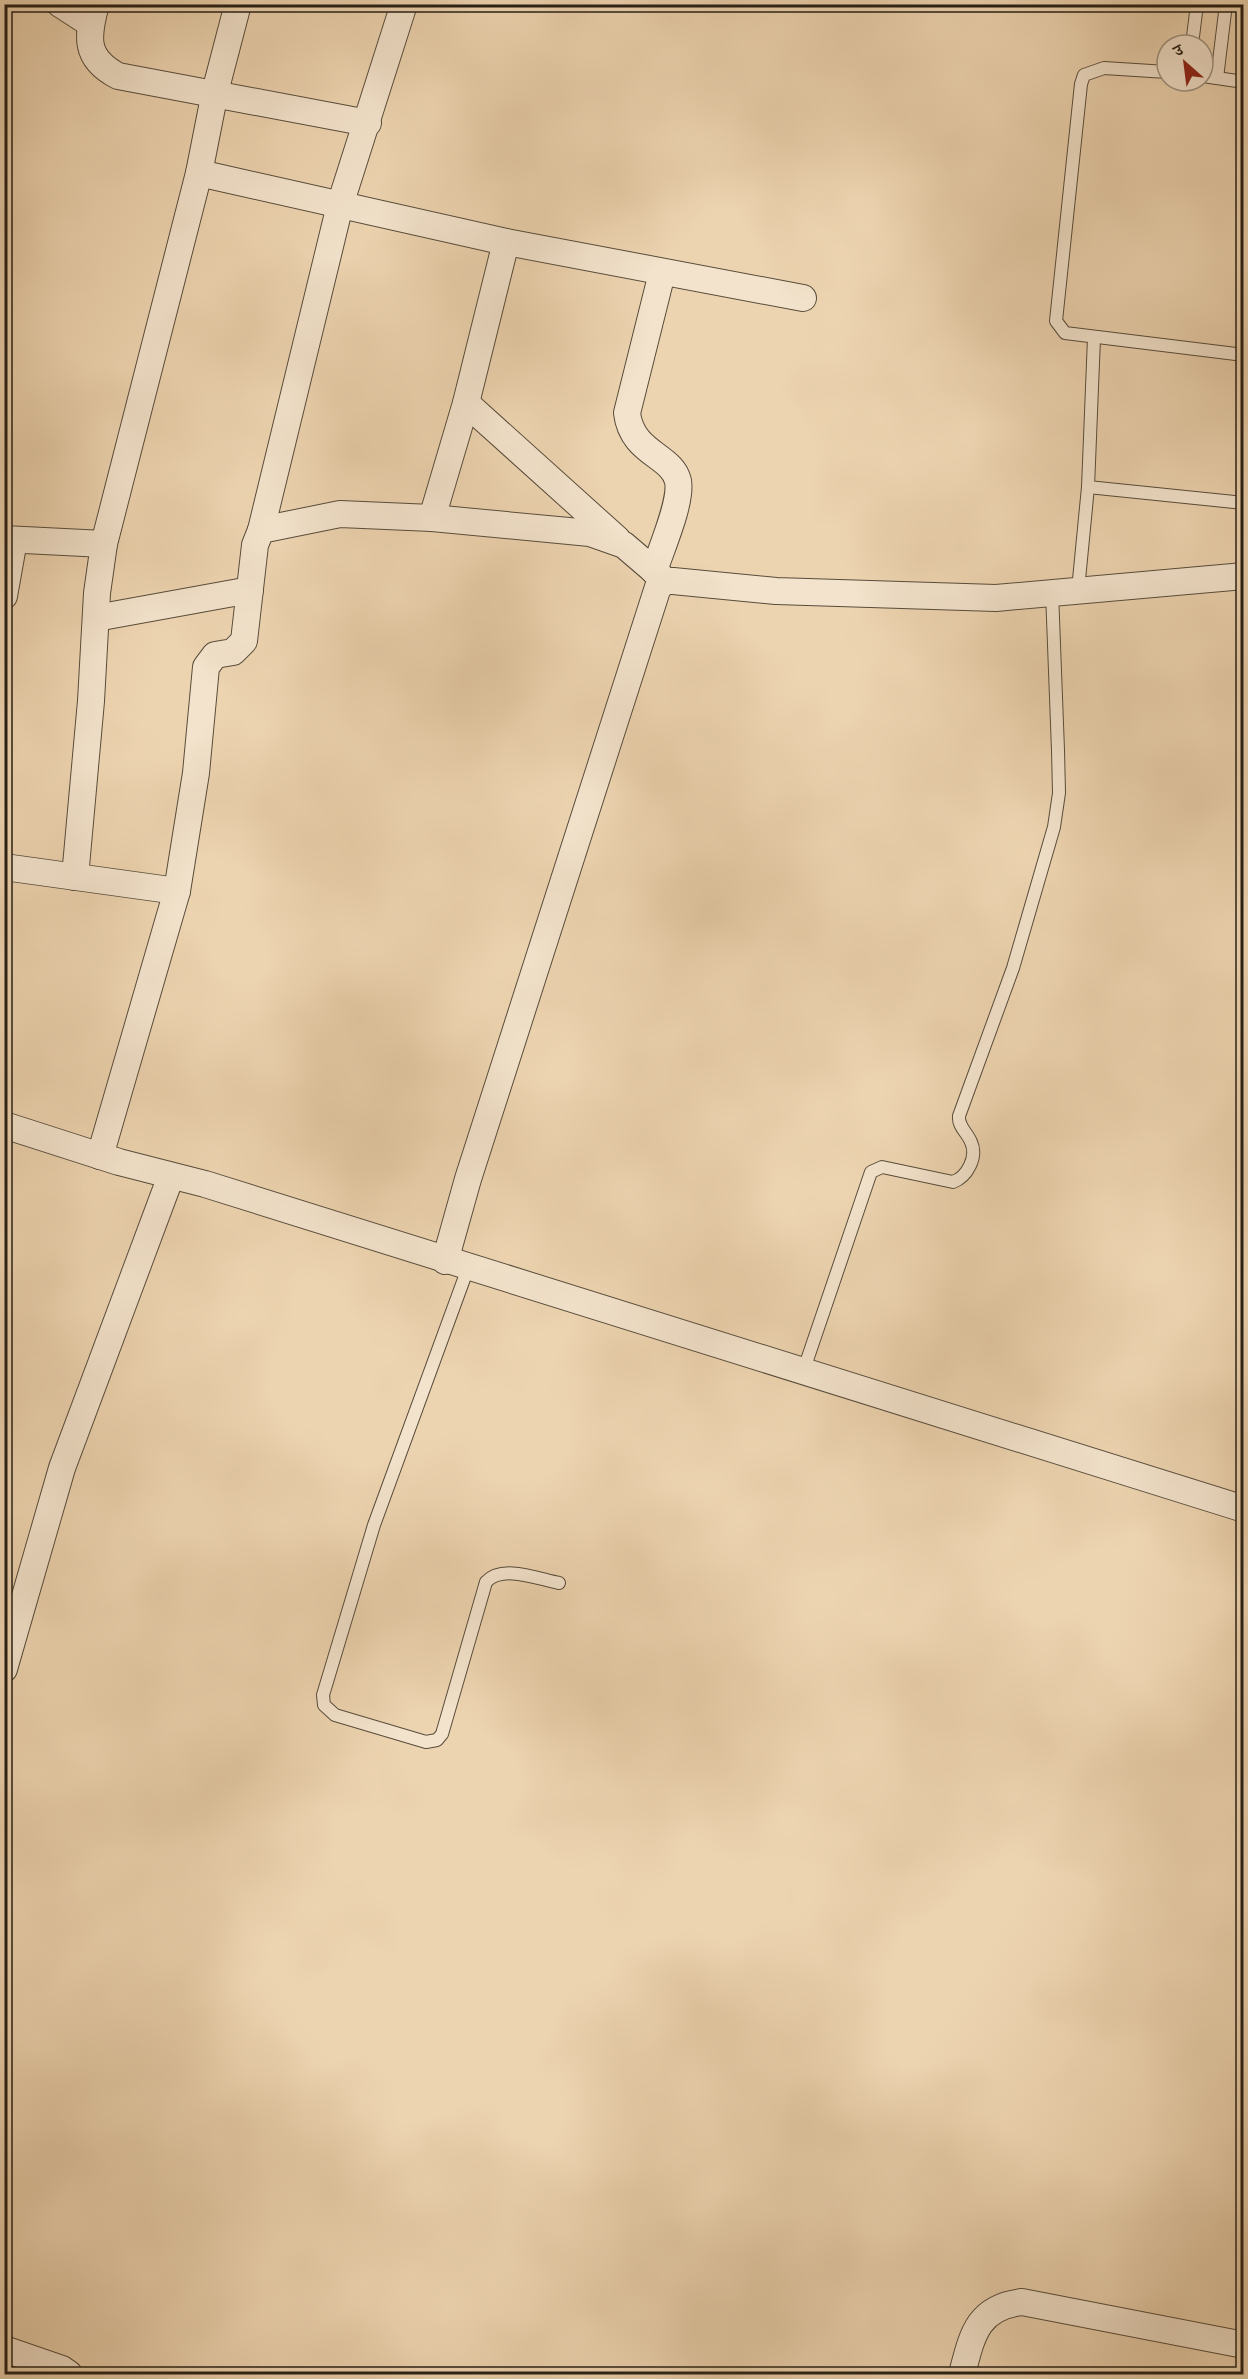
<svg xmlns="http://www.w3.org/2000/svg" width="1248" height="2379" font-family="'EB Garamond','Noto Serif Devanagari',serif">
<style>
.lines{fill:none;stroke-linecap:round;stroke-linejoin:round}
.lane-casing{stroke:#584c3c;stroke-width:14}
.street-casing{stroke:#584c3c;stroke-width:28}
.lane{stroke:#f3e3cc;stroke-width:12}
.street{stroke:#f3e3cc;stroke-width:26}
</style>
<rect width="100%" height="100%" fill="#edd4b0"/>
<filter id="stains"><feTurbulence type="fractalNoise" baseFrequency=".00333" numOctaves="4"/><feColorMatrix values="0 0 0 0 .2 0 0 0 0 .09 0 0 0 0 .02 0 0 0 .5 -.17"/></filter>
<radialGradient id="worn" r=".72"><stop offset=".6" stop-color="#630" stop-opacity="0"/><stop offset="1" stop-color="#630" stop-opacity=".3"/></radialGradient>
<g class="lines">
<defs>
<g id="lane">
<polyline points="1192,45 1197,4"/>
<polyline points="1167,72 1104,68 1084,75 1081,84 1056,321 1065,333 1244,355"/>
<polyline points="1203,76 1244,82"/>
<polyline points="1217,78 1226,4"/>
<polyline points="1088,487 1244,503"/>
<polyline points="1078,590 1088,487 1094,338"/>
<path d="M 468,1268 L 374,1525 L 323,1695 L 324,1705 L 335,1715 L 426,1742 L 437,1740 L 442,1734 L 486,1582 C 502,1564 538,1579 559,1583"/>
<path d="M 803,1372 L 871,1172 L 882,1167 L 953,1182 C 967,1177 978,1157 971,1142 C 967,1132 958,1127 959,1116 L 1013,968 L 1054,827 L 1059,793 L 1058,750 L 1052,592"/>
</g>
<g id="street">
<polyline points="60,4 91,24"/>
<path d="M 96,4 C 87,37 84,58 118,76 L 368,123"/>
<polyline points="199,173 506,242 803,298"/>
<polyline points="466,403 617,539"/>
<polyline points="432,518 466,403 506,242"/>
<polyline points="261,530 340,205 404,4"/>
<polyline points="4,539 104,544"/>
<path d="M 654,571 C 661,549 682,502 678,481 C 672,455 632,454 627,413 L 662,273"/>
<polyline points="4,596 14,540"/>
<polyline points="96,618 250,590"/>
<polyline points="4,867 177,891"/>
<polyline points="75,877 91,701 97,593 104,544 199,173 215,92 238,4"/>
<polyline points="4,1125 119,1162 205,1184 1244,1509"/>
<polyline points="100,1156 177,891 196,773 206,667 215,655 233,652 244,641 255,545 261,530 340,514 432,518 590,533 624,545 666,581"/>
<polyline points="445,1261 468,1179 658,587 666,581 673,581 776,591 996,598 1244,576"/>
<polyline points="4,1669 62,1468 171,1176"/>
<polyline points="4,2349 62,2369 69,2374"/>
<path d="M 962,2374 C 972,2336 977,2307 1022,2302 L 1244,2345"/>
</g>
</defs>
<use href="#lane" class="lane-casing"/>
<use href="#street" class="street-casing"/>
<use href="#lane" class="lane"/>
<use href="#street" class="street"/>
</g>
<rect width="1248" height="2379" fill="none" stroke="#edd4b0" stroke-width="24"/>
<rect x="6" y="6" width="1236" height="2367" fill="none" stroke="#271f15" stroke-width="3"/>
<rect x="12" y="12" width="1224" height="2355" fill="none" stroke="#271f15" stroke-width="1.5"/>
<g transform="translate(1185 63) rotate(332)"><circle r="28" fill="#f3e3cc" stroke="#a19583" stroke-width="1.5"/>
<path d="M0-4.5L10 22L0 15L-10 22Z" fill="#8f2418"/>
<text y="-9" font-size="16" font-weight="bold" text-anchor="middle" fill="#271f15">उ</text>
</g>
<rect width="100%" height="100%" filter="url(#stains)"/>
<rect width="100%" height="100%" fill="url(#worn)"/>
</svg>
